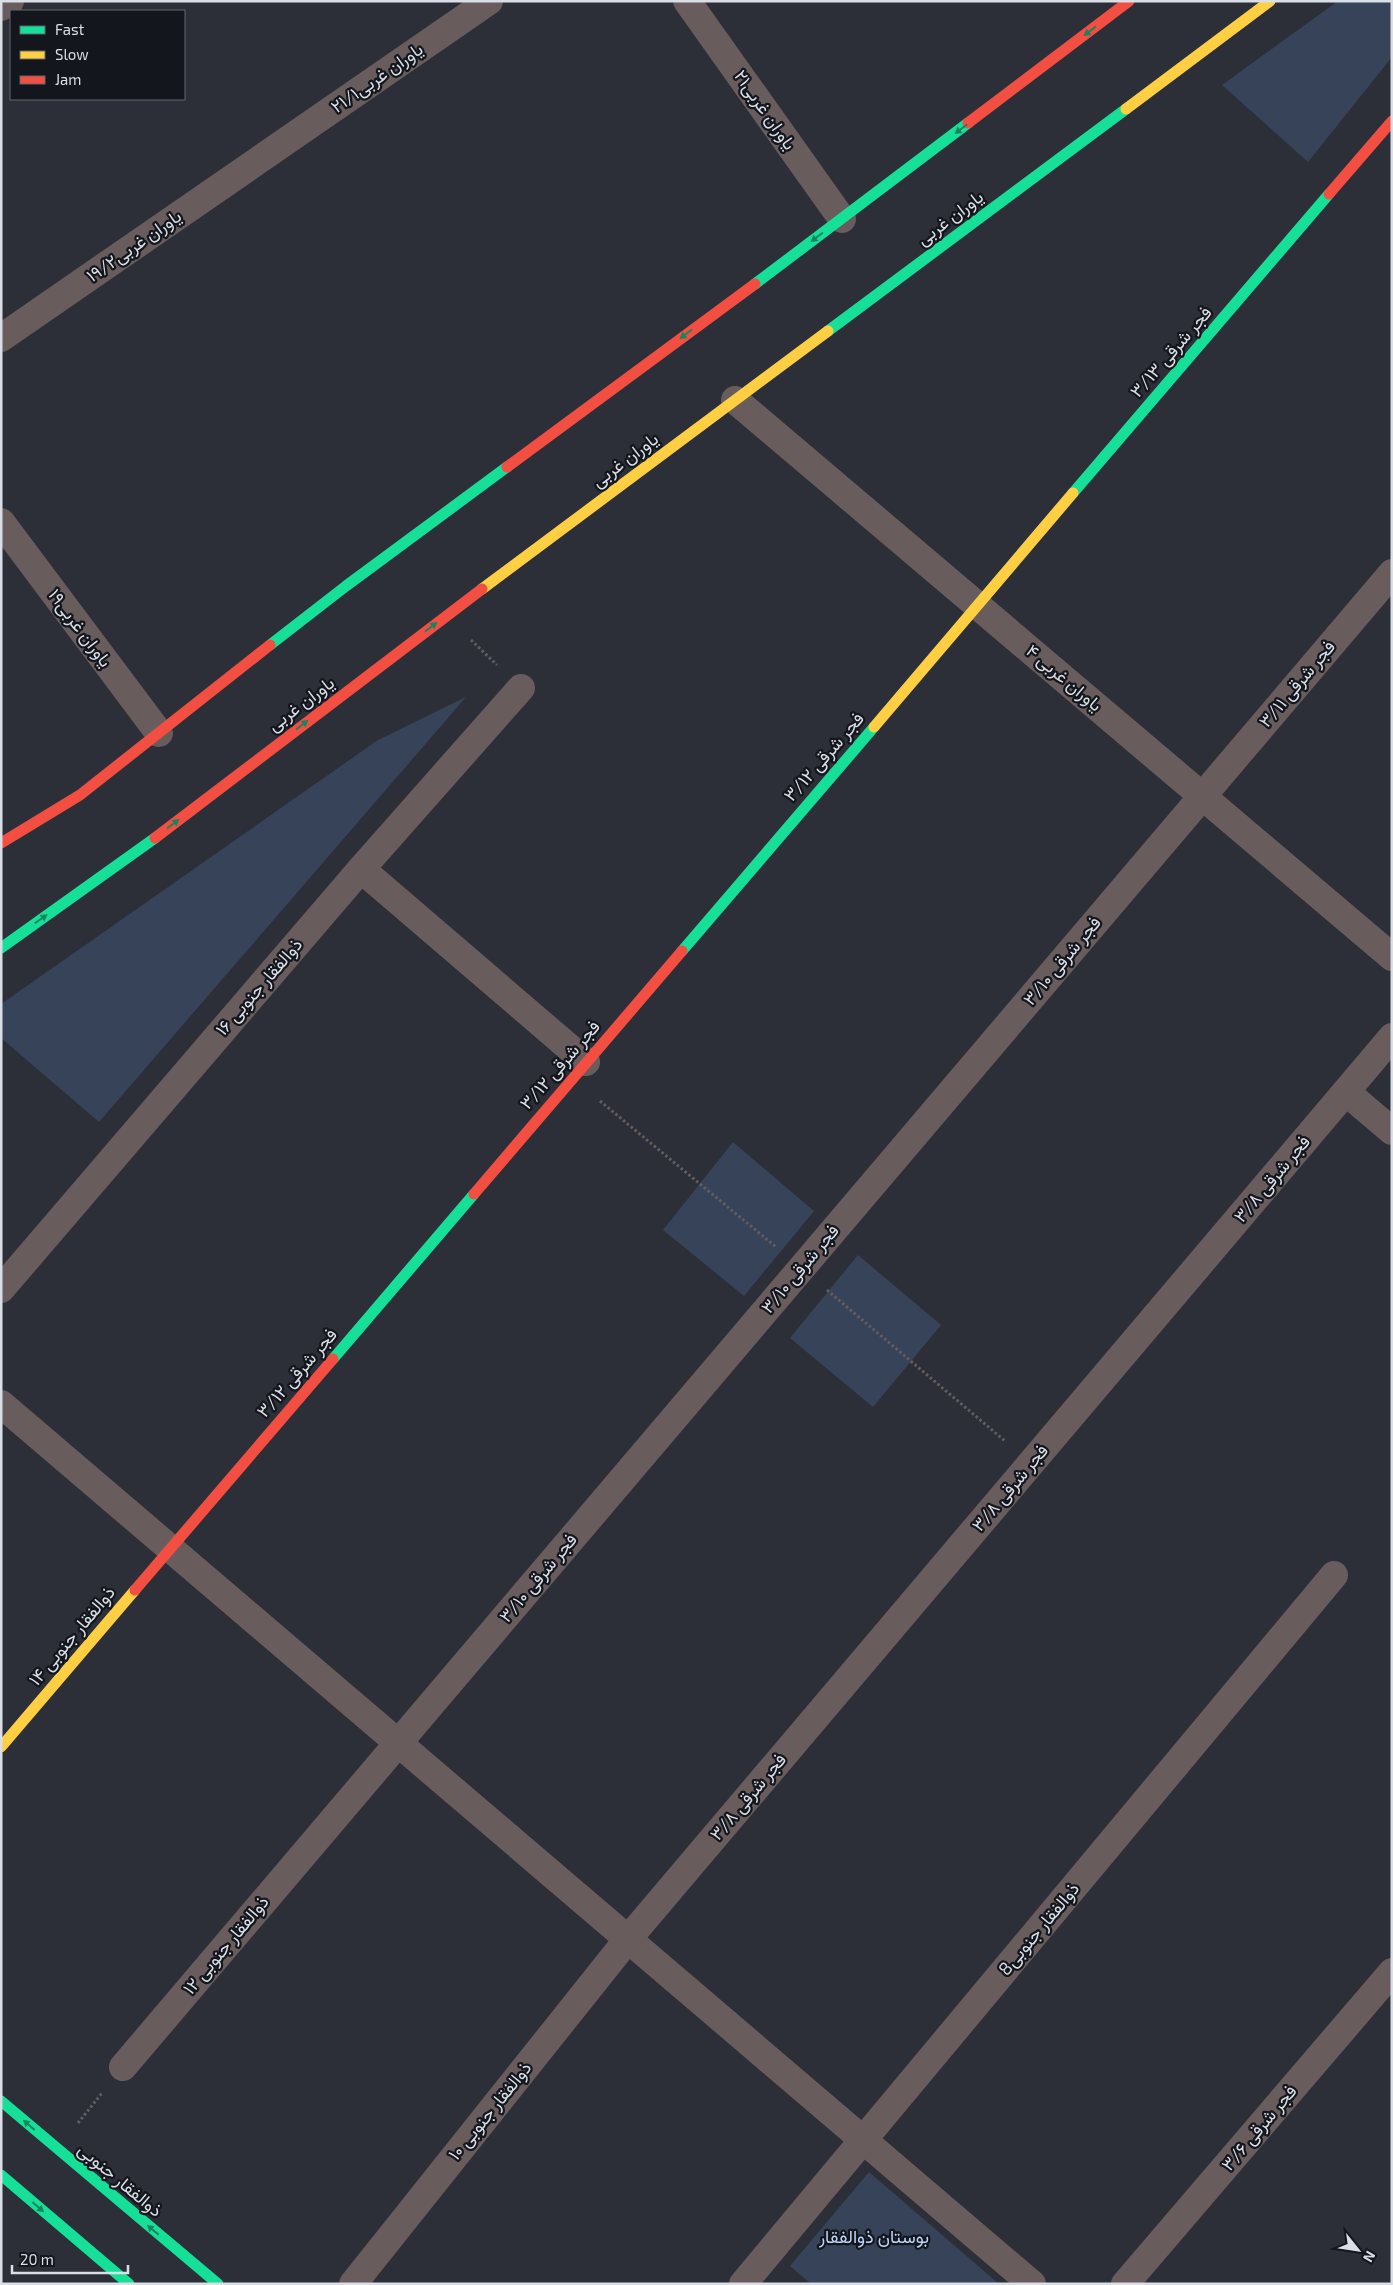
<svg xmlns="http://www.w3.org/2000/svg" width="1393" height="2285" font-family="'Exo 2',Vazirmatn,sans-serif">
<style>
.green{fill:#364359}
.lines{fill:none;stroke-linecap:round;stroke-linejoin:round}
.path{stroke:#635d5f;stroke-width:3;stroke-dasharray:2.5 2.5;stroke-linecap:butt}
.street{stroke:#685c5c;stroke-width:28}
.fast{stroke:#16e098;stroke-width:11}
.slow{stroke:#ffcf43;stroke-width:11}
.jam{stroke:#f24e42;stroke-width:11}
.oneway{fill:#158560}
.labels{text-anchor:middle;stroke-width:4.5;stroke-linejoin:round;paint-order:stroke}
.street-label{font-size:18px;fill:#d9dee7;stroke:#13161c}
.park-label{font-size:18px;fill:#c0d4f9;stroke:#13161c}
</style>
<rect width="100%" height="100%" fill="#2c2f37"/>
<g class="green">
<polygon points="1338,1 1392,1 1392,57 1308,162 1222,85"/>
<polygon points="466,697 99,1122 1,1038 1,1004 378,740"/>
<polygon points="733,1142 814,1211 744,1296 663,1230"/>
<polygon points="858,1255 941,1325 873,1407 790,1338"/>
<polygon points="869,2172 999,2284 811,2284 790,2266"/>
</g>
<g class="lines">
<g class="path">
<polyline points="471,640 497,665"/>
<polyline points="600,1101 776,1247"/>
<polyline points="827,1290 1005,1441"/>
<polyline points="78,2123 102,2093"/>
</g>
<g class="street">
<polyline points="687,1 842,219"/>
<polyline points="1,7 10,1"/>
<polyline points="1,338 489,1"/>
<polyline points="735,400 1392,957"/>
<polyline points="1,522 159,733"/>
<polyline points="361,869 586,1062"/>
<polyline points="1346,1092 1392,1131"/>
<polyline points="1,1289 361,869 521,688"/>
<polyline points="1,1404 1032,2284"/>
<polyline points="123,2067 1392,573"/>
<polyline points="353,2284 628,1939 1392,1037"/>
<polyline points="743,2284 1334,1575"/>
<polyline points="1125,2284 1392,1972"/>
</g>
<g class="fast">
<polyline points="755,284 968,123"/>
<polyline points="828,331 1126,109"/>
<polyline points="1073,493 1329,194"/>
<polyline points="270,645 346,586 507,467"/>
<polyline points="1,948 155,838"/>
<polyline points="682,951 874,727"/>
<polyline points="333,1359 474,1194"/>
<polyline points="1,2101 218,2284"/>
<polyline points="1,2175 129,2284"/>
</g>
<g class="slow">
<polyline points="1126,109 1270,1"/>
<polyline points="482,589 828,331"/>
<polyline points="874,727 1073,493"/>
<polyline points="1,1747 135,1590"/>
</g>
<g class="jam">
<polyline points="968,123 1129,1"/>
<polyline points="1329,194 1392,121"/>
<polyline points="507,467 755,284"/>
<polyline points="155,838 482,589"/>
<polyline points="1,843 80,795 270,645"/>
<polyline points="474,1194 682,951"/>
<polyline points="135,1590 333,1359"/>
</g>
</g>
<defs><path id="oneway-solid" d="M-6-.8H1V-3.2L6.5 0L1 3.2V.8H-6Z" transform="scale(1.25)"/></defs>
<g class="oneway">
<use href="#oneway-solid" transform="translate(1090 31) rotate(143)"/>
<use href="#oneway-solid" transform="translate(961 129) rotate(143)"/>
<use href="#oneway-solid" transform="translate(817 237) rotate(143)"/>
<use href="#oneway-solid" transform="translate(686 334) rotate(143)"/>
<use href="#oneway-solid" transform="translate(431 627) rotate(-37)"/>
<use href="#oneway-solid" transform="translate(302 725) rotate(-37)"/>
<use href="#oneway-solid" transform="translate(173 824) rotate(-37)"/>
<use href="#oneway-solid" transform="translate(41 919) rotate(-35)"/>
<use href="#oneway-solid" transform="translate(29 2125) rotate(-139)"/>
<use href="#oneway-solid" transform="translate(38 2207) rotate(41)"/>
<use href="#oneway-solid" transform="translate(153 2230) rotate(-140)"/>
</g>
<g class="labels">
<g class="street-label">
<text transform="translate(377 78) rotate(-35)" y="6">یاوران غربی۲۱/۱</text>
<text transform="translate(765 110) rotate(55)" y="6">یاوران غربی۲۱</text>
<text transform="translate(950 218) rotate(-37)" y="6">یاوران غربی</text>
<text transform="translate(134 246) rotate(-35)" y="6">یاوران غربی۱۹/۲</text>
<text transform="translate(1171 352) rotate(-49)" y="6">۳/۱۳ فجر شرقی</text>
<text transform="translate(625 460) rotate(-37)" y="6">یاوران غربی</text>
<text transform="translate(80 628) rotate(53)" y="6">یاوران غربی۱۹</text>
<text transform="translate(1064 678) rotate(40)" y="6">۴ یاوران غربی</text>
<text transform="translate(1297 684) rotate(-50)" y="6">۳/۱۱ فجر شرقی</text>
<text transform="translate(301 704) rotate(-37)" y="6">یاوران غربی</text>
<text transform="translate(824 757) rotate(-49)" y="6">۳/۱۲ فجر شرقی</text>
<text transform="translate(1062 961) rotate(-50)" y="6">۳/۱۰ فجر شرقی</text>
<text transform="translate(259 987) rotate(-49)" y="6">۱۶ ذوالفقار جنوبی</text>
<text transform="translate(560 1065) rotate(-49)" y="6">۳/۱۲ فجر شرقی</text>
<text transform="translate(1272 1179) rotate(-50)" y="6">۳/۸ فجر شرقی</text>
<text transform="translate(800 1269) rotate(-50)" y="6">۳/۱۰ فجر شرقی</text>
<text transform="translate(297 1373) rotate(-49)" y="6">۳/۱۲ فجر شرقی</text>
<text transform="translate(1010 1488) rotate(-50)" y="6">۳/۸ فجر شرقی</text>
<text transform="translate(538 1578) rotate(-50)" y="6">۳/۱۰ فجر شرقی</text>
<text transform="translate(72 1636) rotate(-50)" y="6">۱۴ ذوالفقار جنوبی</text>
<text transform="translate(748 1797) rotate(-50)" y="6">۳/۸ فجر شرقی</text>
<text transform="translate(1039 1929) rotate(-50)" y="6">8ذوالفقار جنوبی</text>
<text transform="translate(226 1945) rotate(-50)" y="6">۱۲ ذوالفقار جنوبی</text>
<text transform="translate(490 2111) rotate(-51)" y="6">۱۰ ذوالفقار جنوبی</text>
<text transform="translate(1259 2128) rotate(-50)" y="6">۳/۶ فجر شرقی</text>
<text transform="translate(120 2180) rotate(40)" y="6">ذوالفقار جنوبی</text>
</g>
<g class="park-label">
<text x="874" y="2243">بوستان ذوالفقار</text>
</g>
</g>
<rect width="1393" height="2285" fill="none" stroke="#d9dee7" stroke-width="5"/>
<rect x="10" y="10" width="175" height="90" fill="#13161c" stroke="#62666d"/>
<rect x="20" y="26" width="25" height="8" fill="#16e098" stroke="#62666d"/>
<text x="55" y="35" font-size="15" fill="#d9dee7">Fast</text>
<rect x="20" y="51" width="25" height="8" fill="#ffcf43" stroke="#62666d"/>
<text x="55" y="60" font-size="15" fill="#d9dee7">Slow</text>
<rect x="20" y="76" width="25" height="8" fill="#f24e42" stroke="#62666d"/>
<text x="55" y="85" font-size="15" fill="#d9dee7">Jam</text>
<g transform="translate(1358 2250) rotate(120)" stroke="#13161c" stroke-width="4" paint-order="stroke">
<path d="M0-4L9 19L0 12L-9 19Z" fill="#d9dee7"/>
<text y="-8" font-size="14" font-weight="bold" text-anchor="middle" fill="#d9dee7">N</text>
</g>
<path d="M12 2265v8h116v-8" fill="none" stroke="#d9dee7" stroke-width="2.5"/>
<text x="20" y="2265" font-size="15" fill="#d9dee7" stroke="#13161c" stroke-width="4" paint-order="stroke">20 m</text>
</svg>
